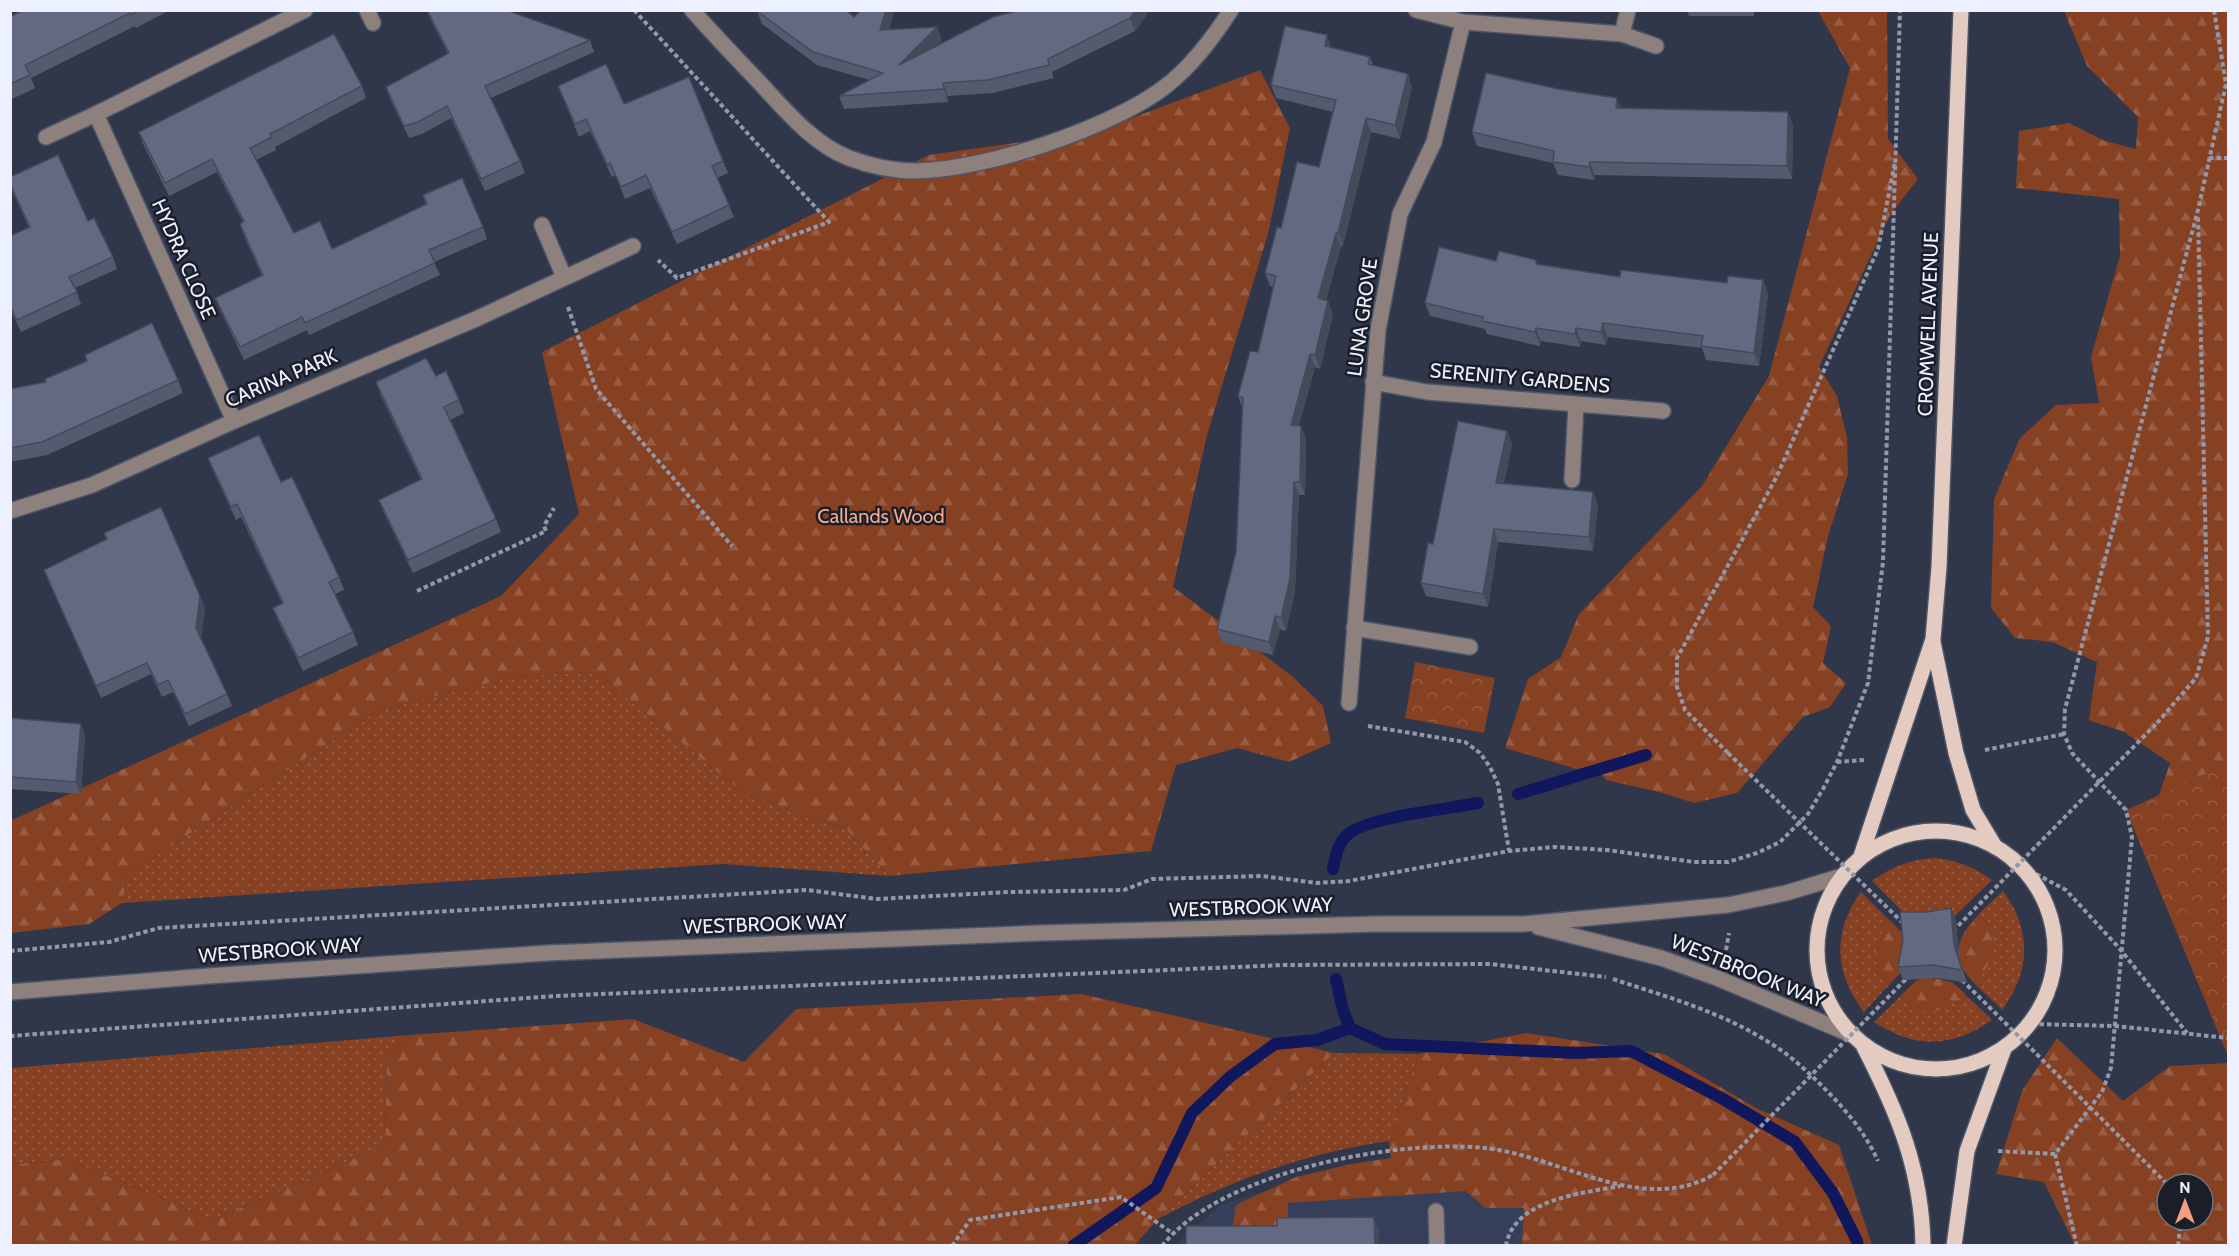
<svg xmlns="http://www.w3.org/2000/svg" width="2239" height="1256" font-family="Cabin,sans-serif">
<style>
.built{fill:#363f59}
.grass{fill:url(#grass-dots)}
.forest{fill:url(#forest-firs);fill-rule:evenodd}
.park{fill:url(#park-crowns)}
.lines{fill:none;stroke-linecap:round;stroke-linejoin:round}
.stream{stroke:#10175c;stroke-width:12}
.minor-casing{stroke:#4e5568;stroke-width:18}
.major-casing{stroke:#4e5568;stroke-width:18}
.path{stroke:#9399aa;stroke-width:4;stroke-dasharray:4.5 3;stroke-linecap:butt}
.minor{stroke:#8e817d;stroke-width:15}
.major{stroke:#e4cbc1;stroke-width:15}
.path-bridge{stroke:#9399aa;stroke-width:4;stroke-dasharray:4.5 3;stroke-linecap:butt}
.wall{fill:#545b6f}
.shaded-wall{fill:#454a5a}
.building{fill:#626a81;stroke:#454a5a;stroke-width:1.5}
.labels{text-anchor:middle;stroke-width:5;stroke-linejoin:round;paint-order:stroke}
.street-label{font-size:20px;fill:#edf1ff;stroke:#1b1e28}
.park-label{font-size:20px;fill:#f1ac90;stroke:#1b1e28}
</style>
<defs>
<pattern id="grass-dots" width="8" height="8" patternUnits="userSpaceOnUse" patternTransform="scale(1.5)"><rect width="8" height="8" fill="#864022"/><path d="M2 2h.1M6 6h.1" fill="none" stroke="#975c43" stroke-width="1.8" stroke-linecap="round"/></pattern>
<pattern id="forest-firs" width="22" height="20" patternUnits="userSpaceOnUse" patternTransform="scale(1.5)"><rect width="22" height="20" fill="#864022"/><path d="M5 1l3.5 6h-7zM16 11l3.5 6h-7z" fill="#975c43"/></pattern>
<pattern id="park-crowns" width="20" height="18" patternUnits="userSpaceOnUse" patternTransform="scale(1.5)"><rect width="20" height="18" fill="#864022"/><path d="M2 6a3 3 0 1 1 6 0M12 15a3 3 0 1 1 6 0" fill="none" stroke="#975c43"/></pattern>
</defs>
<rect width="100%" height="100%" fill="#30374b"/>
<polygon class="built" points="1483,1156 1846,1246 1173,1246 1220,1205 1322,1173"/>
<g class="grass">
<polygon points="595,672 745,794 846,829 889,876 724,864 122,903 128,874 379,710 517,676"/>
<path d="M 1936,858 C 1958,861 1974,867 1992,880 L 1951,920 L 1909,918 L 1872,881 C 1893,866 1911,859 1936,858 Z"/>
<path d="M 2003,891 C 2032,930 2031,971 2002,1010 C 1990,997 1972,984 1963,969 C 1945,938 1984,910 2003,891 Z"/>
<path d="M 1861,892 L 1904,935 L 1901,972 L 1864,1012 C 1834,974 1832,931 1861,892 Z"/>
<path d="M 1916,981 L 1952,982 L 1992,1020 C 1952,1048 1915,1049 1874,1022 Z"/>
<polygon points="410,1035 387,1054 385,1145 214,1220 66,1159 11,1165 11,1068"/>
<path d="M 1334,1053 L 1419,1054 L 1389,1141 C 1302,1154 1235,1179 1158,1219 Z"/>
</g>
<g class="forest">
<polygon points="1818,11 1887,11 1888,139 1918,179 1890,215 1819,367 1837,396 1847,438 1848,474 1828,536 1813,607 1831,626 1823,663 1846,683 1830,707 1803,717 1737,793 1694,803 1659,792 1606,780 1595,765 1577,769 1505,748 1528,679 1561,657 1579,614 1702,486 1769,376 1850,68"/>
<polygon points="2064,11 2228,11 2228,839 2152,816 2170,763 2124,732 2089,720 2097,662 2052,642 2015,638 1991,608 1994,499 2020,438 2056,405 2099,403 2091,357 2120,256 2119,199 2016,188 2019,131 2069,123 2105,141 2136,149 2138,117 2087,66"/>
<polygon points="1260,70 1290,128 1268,234 1207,435 1173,587 1292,676 1323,706 1331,743 1289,762 1237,748 1176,765 1151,851 889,876 846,829 745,794 595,672 517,676 379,710 128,874 122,903 89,924 11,933 10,821 501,596 579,514 542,352 929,155 1094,132"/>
<path d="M 1976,919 C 2003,928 1991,969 1976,983 C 1952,958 1954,944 1976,919 Z"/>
<path d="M 1890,920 L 1904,935 L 1901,972 L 1891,983 C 1869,963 1872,943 1890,920 Z"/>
<path d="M 1923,978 C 1942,978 1952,980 1965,994 C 1952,1007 1929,1019 1911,1006 C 1908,1003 1905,997 1902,994 L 1916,981 Z"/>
<polygon points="1082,994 1334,1053 1158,1219 1135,1245 11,1245 11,1165 66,1159 214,1220 385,1145 387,1054 410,1035 633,1019 744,1062 796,1009"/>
<polygon points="1526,1033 1664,1054 1756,1108 1839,1145 1872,1245 1522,1245 1524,1208 1485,1208 1466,1191 1288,1203 1288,1224 1232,1231 1236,1205 1296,1177 1351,1164 1391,1158 1389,1141 1419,1054"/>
<path d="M 2057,1038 L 2123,1101 L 2170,1066 L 2228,1063 L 2228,1245 L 2075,1245 L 2044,1182 L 1996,1174 L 2022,1091 ZM 2167,1184 L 2203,1184 L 2203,1220 L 2167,1220 Z"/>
</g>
<g class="park">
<polygon points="1415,662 1495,678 1484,733 1405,718"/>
<polygon points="2228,764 2228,1056 2126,810"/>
</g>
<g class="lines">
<g class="stream">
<polyline points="1518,794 1646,755"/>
<path d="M 1333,869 C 1335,857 1338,843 1347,835 C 1367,817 1448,809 1478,803"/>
<polyline points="1336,979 1343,1010 1350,1028"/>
<polyline points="1073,1246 1156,1188 1192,1113 1231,1076 1275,1044 1317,1040 1350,1028 1385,1044 1576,1053 1631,1051 1723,1099 1795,1142 1833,1193 1857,1241 1858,1246"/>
</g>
<defs>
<g id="minor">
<polyline points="367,10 373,23"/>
<path d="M 692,10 C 714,35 737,59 760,83 C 786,111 813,144 849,158 C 870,166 894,171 916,171 C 985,170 1112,128 1166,86 C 1193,65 1213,38 1231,10"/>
<polyline points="1416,10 1463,22 1622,34 1628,10"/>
<polyline points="1622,34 1656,46"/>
<polyline points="46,137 96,114"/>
<polyline points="542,225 564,277"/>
<polyline points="1373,382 1427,392 1663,411"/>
<polyline points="234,421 96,114 305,10"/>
<polyline points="1572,480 1576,405"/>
<polyline points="10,511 92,485 234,421 476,319 633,246"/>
<polyline points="1354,628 1470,647"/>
<polyline points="1349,703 1378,330 1400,214 1434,142 1463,22"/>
<polyline points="1538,927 1661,958 1717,978 1852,1035"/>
<polyline points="10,992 208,976 547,953 1040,933 1378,924 1523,924 1728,905 1786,893 1842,876"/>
<polyline points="1436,1211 1437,1246"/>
</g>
<g id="major">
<polyline points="1933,642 1956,753 1973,810 1994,845"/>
<circle cx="1936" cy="950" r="119"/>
<polyline points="1861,856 1933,639 1939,567 1961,10"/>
<path d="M 1864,1047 C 1898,1113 1922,1170 1923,1246"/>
<polyline points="1954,1246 1967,1151 2004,1049"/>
</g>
</defs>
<use href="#minor" class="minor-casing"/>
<use href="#major" class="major-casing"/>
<g class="path">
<polyline points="634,10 829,222 677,278 658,260"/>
<polyline points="2209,158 2228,158"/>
<polyline points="568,307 596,389 732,546"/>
<polyline points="417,591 546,531 544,526 554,508"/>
<polyline points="2157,723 2196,678 2208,637 2198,215"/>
<polyline points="1368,726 1465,742 1480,753 1490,767 1498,784 1509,851"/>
<polyline points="1985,750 2064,734"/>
<polyline points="1728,753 1685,710 1677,687 1677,658 1776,478 1878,249 1895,162"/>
<polyline points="1837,762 1864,760"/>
<polyline points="2023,867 2066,890 2120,949 2187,1033"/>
<polyline points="1726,950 1729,933"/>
<polyline points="10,951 109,942 159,928 807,890 877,899 1009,892 1124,890 1152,879 1262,876 1317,883 1349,881 1509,851 1555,847 1607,850 1694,862 1728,862 1757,853 1780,842 1808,814 1823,789 1837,762 1868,683 1883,562 1900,10"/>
<path d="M 1613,979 C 1667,997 1722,1012 1770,1043 C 1790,1055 1807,1071 1823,1087 C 1845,1109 1865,1132 1878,1161"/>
<polyline points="2032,1024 2115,1026 2228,1038"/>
<polyline points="10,1036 555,996 1284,965 1490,964 1606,977"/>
<polyline points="2121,1138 2167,1184"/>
<polyline points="1998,1151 2055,1154 2102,1092 2111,1068 2132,837 2126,810 2072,753 2064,734 2065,709 2198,210 2226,84 2214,10"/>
<polyline points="2055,1154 2077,1246"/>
<polyline points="952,1246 970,1220 1121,1197 1172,1233"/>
<path d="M 1162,1246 C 1220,1172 1395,1139 1484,1148 C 1559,1155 1640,1216 1713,1175"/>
<path d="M 1506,1246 C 1513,1199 1584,1193 1620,1186"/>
<polyline points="2178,1246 2181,1220"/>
</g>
<use href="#minor" class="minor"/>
<use href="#major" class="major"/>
<g class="path-bridge">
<polyline points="1728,753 1903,923"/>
<polyline points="1953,931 2157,723"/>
<polyline points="1962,980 2121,1138"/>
<polyline points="1713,1175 1908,977"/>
</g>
</g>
<g class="wall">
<polygon points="23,10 170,10 136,28 135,26 31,78 35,88 10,100 10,17"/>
<polygon points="426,10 506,10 590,40 594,52 491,98 520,161 525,173 485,191 451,118 422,134 409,138 390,99 386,87 448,54"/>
<polygon points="861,10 895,10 889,29 942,40 934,47 1021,10 1150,10 1135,31 1052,72 1054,78 993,93 948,96 948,102 844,109 839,96 869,80 817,65 762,24 757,11 854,17"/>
<polygon points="1687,10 1754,10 1754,16 1689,16"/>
<polygon points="1332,47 1370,57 1373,65 1412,87 1400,139 1371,132 1343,246 1341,246 1326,300 1333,314 1320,369 1315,367 1299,425 1306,439 1305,495 1299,495 1295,591 1286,631 1280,629 1273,655 1222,642 1217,629 1236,552 1243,409 1238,396 1258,352 1273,287 1270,286 1265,273 1281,228 1319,167 1333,112 1276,98 1271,85"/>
<polygon points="362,86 366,98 275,147 276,150 256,160 294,233 332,249 426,205 423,195 483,227 487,239 434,262 440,275 309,335 307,330 244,360 220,310 215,298 262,276 244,236 240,224 243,222 217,172 169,196 143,144 139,132"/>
<polygon points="558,86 624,104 723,161 728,173 717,178 734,217 677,244 650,188 625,199 615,175 612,177 590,131 579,137"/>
<polygon points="1621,108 1793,125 1792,179 1595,175 1594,180 1558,175 1553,163 1477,146 1472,132"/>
<polygon points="10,177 88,221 113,257 117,269 75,288 81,304 21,332 10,309 10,236 29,228 12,190 10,186"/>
<polygon points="1496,261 1538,264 1620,277 1727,283 1763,280 1768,294 1759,366 1706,360 1702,348 1608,337 1606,345 1581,341 1580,347 1541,341 1540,346 1487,334 1485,329 1430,316 1425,303"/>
<polygon points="85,355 178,380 183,393 47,455 10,462 10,389 46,382 87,361"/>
<polygon points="436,376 459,400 464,413 450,420 496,519 501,532 413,573 384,513 379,500 421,480 381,396 376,382"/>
<polygon points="1507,431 1512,444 1504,483 1593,492 1598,505 1593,551 1498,542 1488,607 1426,596 1421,583 1433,544"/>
<polygon points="208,458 281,482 339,577 344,590 335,594 353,632 358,645 303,671 278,621 273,608 282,603 241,517 236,520 213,471"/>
<polygon points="104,533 200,596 205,608 201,638 227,694 232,706 189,726 173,692 162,697 151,674 101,698 49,582 44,570 106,539"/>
<polygon points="10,718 81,724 85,736 81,794 10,789"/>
<polygon points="1951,908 1956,921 1959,958 1967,983 1938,978 1903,980 1898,967 1927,912"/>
</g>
<g class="shaded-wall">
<polygon points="886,10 895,10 885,43 880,30"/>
<polygon points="1136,10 1150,10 1135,31 1130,18"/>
<polygon points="937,27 942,40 904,78 899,65"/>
<polygon points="1327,35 1332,48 1325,46"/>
<polygon points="1408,74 1412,87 1400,139 1395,125"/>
<polygon points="943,83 948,96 948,102 944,89"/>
<polygon points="1617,98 1622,112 1616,108"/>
<polygon points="1788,112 1793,125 1792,179 1787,166"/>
<polygon points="1366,118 1371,132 1343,246 1338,233"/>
<polygon points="1590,162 1595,175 1594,180 1589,167"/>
<polygon points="1336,233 1341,246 1323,312 1318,298"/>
<polygon points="1763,280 1768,294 1759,366 1754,353"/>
<polygon points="1328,301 1333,314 1320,369 1315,355"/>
<polygon points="1603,323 1608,337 1606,345 1601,332"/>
<polygon points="1536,328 1541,341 1540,346 1535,332"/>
<polygon points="1576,328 1581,341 1580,347 1575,334"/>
<polygon points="1310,354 1315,367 1295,438 1291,425"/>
<polygon points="1301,426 1306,439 1305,495 1300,482"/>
<polygon points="1507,431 1512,444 1501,496 1496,483"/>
<polygon points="1294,482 1299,495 1295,591 1286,631 1281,618"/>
<polygon points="1593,492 1598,505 1593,551 1589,537"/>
<polygon points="1494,529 1498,542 1488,607 1483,594"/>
<polygon points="200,596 205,608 201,640 196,628"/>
<polygon points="1275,616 1280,629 1273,655 1269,642"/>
<polygon points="81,724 85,736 81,794 76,782"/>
<polygon points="1951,908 1956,921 1959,958 1967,983 1954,945"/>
<polygon points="1374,1217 1379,1231 1379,1245 1375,1245"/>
</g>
<g class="building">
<polygon points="23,10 140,10 131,15 130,13 25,65 30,75 10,84 10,17"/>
<polygon points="427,10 506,10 590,40 485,86 520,161 481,179 447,106 418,122 404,126 386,87 449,53"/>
<polygon points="846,10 854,17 861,10 886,10 880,30 937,27 899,65 993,17 1021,10 1136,10 1130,18 1048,59 1049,65 988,80 943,83 944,89 839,96 883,73 813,52 757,11"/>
<polygon points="1285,26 1327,35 1325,46 1370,57 1368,64 1408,74 1395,125 1366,118 1338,233 1336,233 1318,298 1328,301 1315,355 1310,354 1291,425 1301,426 1300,482 1294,482 1290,578 1281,618 1275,616 1269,642 1217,629 1236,552 1243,398 1238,396 1250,351 1258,352 1276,276 1265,273 1277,227 1281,228 1297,162 1319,167 1336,100 1271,85"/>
<polygon points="334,34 362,86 270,134 272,137 250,148 294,233 320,221 332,249 427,204 423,195 462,178 483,227 429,250 435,263 305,323 302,317 240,347 215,298 263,275 240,224 244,221 212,159 165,183 139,132"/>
<polygon points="606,64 624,104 689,77 723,161 712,166 729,205 672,232 646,175 621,187 610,163 607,164 586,119 575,124 558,86"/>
<polygon points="1486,73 1558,89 1617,98 1616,108 1788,112 1787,166 1590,162 1589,167 1553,162 1554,151 1472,132"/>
<polygon points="58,155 88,221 94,218 113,257 69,277 77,292 17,320 10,306 10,236 30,227 10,184 10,177"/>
<polygon points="1439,247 1496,261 1499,251 1536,260 1536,264 1620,277 1621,270 1727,283 1728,276 1763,280 1754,353 1701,346 1703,336 1603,323 1601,332 1576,328 1575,334 1536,328 1535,332 1482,321 1483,317 1425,303"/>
<polygon points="152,323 178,380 42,442 10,448 10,389 46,382 45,379 87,361 85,355"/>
<polygon points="426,358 436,376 446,371 459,400 444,407 496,519 408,560 379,500 422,479 376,382"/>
<polygon points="1458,421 1507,431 1496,483 1593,492 1589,537 1494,529 1483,594 1421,583 1428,543 1433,544"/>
<polygon points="259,435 281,482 292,477 339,577 329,582 353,632 298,658 273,608 283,603 237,504 231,507 208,458"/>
<polygon points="161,507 200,596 196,628 227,694 185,714 168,680 158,685 147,663 96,686 44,570 107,539 104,533"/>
<polygon points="10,718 81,724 76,782 10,777"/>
<polygon points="1951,908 1954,945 1962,970 1933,965 1898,967 1903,940 1900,912 1927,912"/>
<polygon points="1374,1217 1375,1245 1186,1245 1186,1226 1277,1226 1277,1218"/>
</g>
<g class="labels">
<g class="street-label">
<text transform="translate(184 259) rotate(66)" y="7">HYDRA CLOSE</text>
<text transform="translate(1362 317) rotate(-82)" y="7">LUNA GROVE</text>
<text transform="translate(1928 324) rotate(-88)" y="7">CROMWELL AVENUE</text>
<text transform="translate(281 378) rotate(-23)" y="7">CARINA PARK</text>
<text transform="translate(1520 378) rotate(5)" y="7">SERENITY GARDENS</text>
<text transform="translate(1251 907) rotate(-2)" y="7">WESTBROOK WAY</text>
<text transform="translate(765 924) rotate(-2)" y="7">WESTBROOK WAY</text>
<text transform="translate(280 950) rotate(-4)" y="7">WESTBROOK WAY</text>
<text transform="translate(1748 971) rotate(22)" y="7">WESTBROOK WAY</text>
</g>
<g class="park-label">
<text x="881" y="523">Callands Wood</text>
</g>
</g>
<rect width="2239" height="1256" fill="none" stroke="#edf1ff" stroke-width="24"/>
<g transform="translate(2185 1202)"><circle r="28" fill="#1b1e28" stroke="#6f727e" stroke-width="1.5"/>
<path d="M0-4.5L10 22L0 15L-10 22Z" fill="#f2a080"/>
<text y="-9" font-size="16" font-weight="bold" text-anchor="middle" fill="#edf1ff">N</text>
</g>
</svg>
